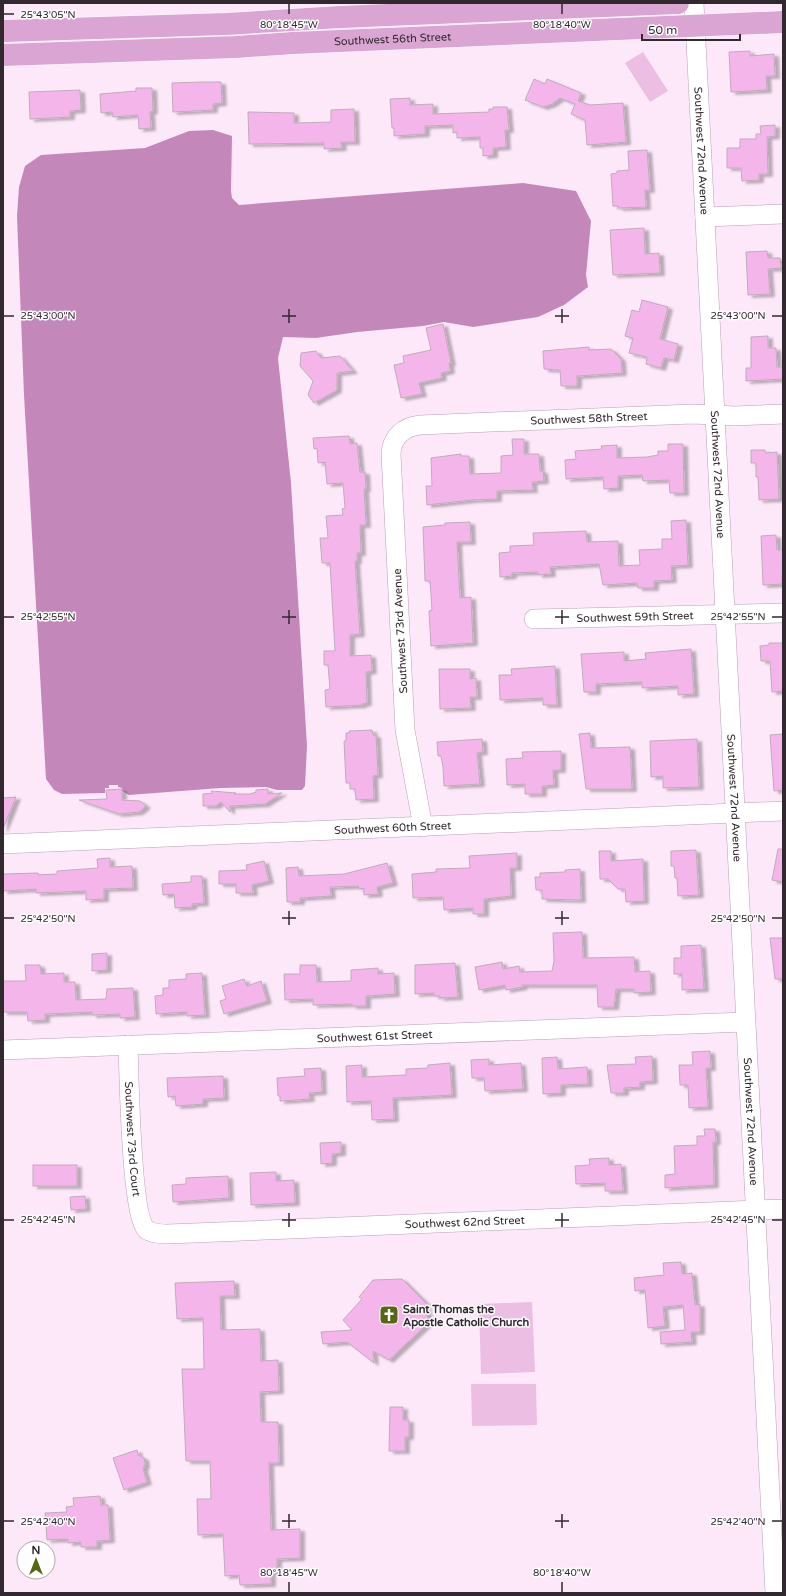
<svg xmlns="http://www.w3.org/2000/svg" width="786" height="1596" font-family="'Varela Round',sans-serif">
<style>
.green{fill:#ecbee3}
.water{fill:#c388b9}
.building{fill:#f4b6ea;stroke:#c2aabd;filter:url(#shadow)}
.lines{fill:none;stroke-linecap:round;stroke-linejoin:round}
.minor-casing{stroke:#b8a0b3;stroke-width:20}
.major-casing{stroke:#fff;stroke-width:23}
.minor{stroke:#fff;stroke-width:19}
.major{stroke:#daa5d3;stroke-width:22}
.ticks{fill:none;stroke:#312830;stroke-width:1.5}
.labels{text-anchor:middle;stroke-width:3;stroke-linejoin:round;paint-order:stroke}
.street-label{font-size:11px;fill:#312830;stroke:#fdfdfd}
.poi-label{font-size:11px;font-weight:bold;fill:#312830;stroke:#fdfdfd;text-anchor:start}
.ticks-label{font-size:10px;text-anchor:middle;fill:#312830;stroke:#fdfdfd;stroke-width:3;stroke-linejoin:round;paint-order:stroke}
</style>
<defs>
<filter id="shadow"><feDropShadow dx="4.5" dy="2.5" stdDeviation="1" flood-color="#0004"/></filter>
</defs>
<rect width="100%" height="100%" fill="#fde8f9"/>
<g class="green">
<polygon points="643,52 668,91 650,102 625,63"/>
<polygon points="532,1302 535,1372 481,1374 479,1304"/>
<polygon points="471,1384 536,1384 537,1425 472,1426"/>
</g>
<polygon class="water" points="213,130 232,136 231,191 232,198 239,205 523,183 576,191 591,221 586,275 588,287 564,305 538,317 473,327 444,322 423,326 357,332 316,338 283,337 278,358 291,483 307,746 305,786 302,790 277,790 266,787 220,788 129,795 122,791 122,788 118,787 118,785 109,785 109,788 105,788 105,793 62,794 54,790 46,779 24,395 17,216 19,187 25,166 41,155 145,148 189,131"/>
<g class="building">
<polygon points="750,51 750,56 774,54 775,76 766,76 767,90 731,92 729,52"/>
<polygon points="534,79 545,84 547,79 581,93 578,101 590,105 623,103 626,142 587,145 585,120 571,114 575,104 560,98 552,104 543,107 525,100"/>
<polygon points="201,82 221,82 222,103 213,104 213,110 173,112 172,83"/>
<polygon points="136,88 152,88 153,111 150,112 151,128 139,129 138,115 113,117 112,112 101,113 100,94 136,91"/>
<polygon points="80,90 81,110 70,111 70,117 30,119 29,92"/>
<polygon points="410,98 410,105 433,104 433,114 489,112 489,109 493,109 493,107 507,107 509,130 505,130 506,147 493,148 493,155 483,156 483,148 480,148 480,137 457,138 457,132 453,133 453,125 425,126 425,134 394,136 394,128 392,128 390,99"/>
<polygon points="354,109 355,142 341,142 342,148 324,149 324,143 249,144 248,112 294,113 294,123 331,122 331,110"/>
<polygon points="775,125 775,136 767,137 768,174 759,174 759,180 742,181 741,168 727,168 727,148 740,148 740,139 756,139 756,134 761,134 760,126"/>
<polygon points="647,150 650,190 645,190 646,207 619,208 618,206 613,206 611,174 617,173 617,171 629,170 628,151"/>
<polygon points="644,228 645,254 659,253 660,273 613,275 610,230"/>
<polygon points="767,251 768,258 780,258 781,268 768,269 770,294 748,295 746,252"/>
<polygon points="642,300 668,307 660,339 678,344 674,360 664,358 661,368 646,364 647,357 629,353 633,338 625,336 632,310 639,312"/>
<polygon points="443,324 451,363 449,363 450,371 441,373 442,378 419,383 422,394 401,398 394,365 404,363 403,356 431,350 426,328"/>
<polygon points="768,336 768,348 776,348 777,367 783,367 783,379 746,381 746,368 751,368 751,337"/>
<polygon points="589,347 589,350 611,349 621,359 622,373 577,376 577,386 561,386 560,370 544,369 543,351"/>
<polygon points="316,351 321,358 340,356 353,371 337,373 337,390 314,403 308,395 313,381 300,366 301,353"/>
<polygon points="349,436 350,444 357,443 360,472 365,472 366,489 364,489 366,525 360,525 361,553 357,553 357,561 355,561 360,634 350,635 350,656 371,655 372,671 366,672 367,703 362,704 362,705 326,707 325,690 330,689 328,665 324,665 324,651 335,651 330,563 322,563 320,538 328,538 326,516 343,515 342,509 345,508 343,483 327,484 325,462 318,463 317,448 314,449 313,438"/>
<polygon points="512,439 524,439 524,454 539,454 540,471 543,471 544,481 532,482 533,490 497,491 497,499 471,500 427,505 426,486 432,486 431,458 461,454 461,456 469,456 470,474 501,473 501,456 513,455"/>
<polygon points="668,444 683,444 684,493 670,493 669,480 643,481 642,475 618,476 618,488 604,489 603,477 566,479 565,460 576,459 575,451 602,449 601,446 617,445 617,458 647,457 658,455 658,451 668,451"/>
<polygon points="751,450 765,450 765,453 777,452 779,499 759,500 758,477 756,477 756,463 751,463"/>
<polygon points="686,520 688,565 671,566 672,580 654,581 654,588 638,588 637,583 603,585 599,564 550,567 551,574 538,575 538,572 512,573 512,576 500,577 499,553 510,552 510,546 534,545 533,533 586,531 587,542 618,541 619,566 640,565 639,550 662,549 662,539 672,539 671,521"/>
<polygon points="470,522 471,542 457,542 460,598 471,597 473,643 431,646 429,611 432,610 430,581 425,581 423,527 445,525 445,523"/>
<polygon points="776,535 777,550 783,550 782,584 763,585 761,536"/>
<polygon points="769,643 783,643 783,691 772,692 770,661 761,661 760,646 769,645"/>
<polygon points="691,649 694,694 678,695 678,686 642,688 642,682 596,684 596,692 584,692 581,654 624,652 624,661 646,659 645,653"/>
<polygon points="555,666 557,705 543,705 543,698 500,700 499,675 512,675 511,669"/>
<polygon points="439,669 470,669 470,679 476,678 477,697 470,697 471,708 440,709"/>
<polygon points="372,730 373,735 376,735 378,775 373,776 374,799 356,800 355,789 350,789 350,783 346,783 344,741 346,741 346,733 349,733 349,731"/>
<polygon points="590,733 591,748 630,747 632,789 586,789 579,734"/>
<polygon points="783,734 783,790 774,791 770,735"/>
<polygon points="482,739 483,752 477,753 480,784 444,786 443,767 441,756 438,756 437,742"/>
<polygon points="697,739 699,787 663,788 663,776 651,777 650,741"/>
<polygon points="561,751 561,770 553,770 554,785 542,786 542,794 525,794 525,784 507,785 506,759 523,758 522,752"/>
<polygon points="122,789 122,800 140,801 146,806 139,812 119,814 79,800 107,799 106,790"/>
<polygon points="268,789 268,794 282,793 265,804 230,806 230,812 221,802 216,806 203,806 203,794 213,793 211,791 236,793 234,794 250,794 256,792 256,790"/>
<polygon points="16,797 3,829 3,798"/>
<polygon points="778,849 783,849 783,882 772,880"/>
<polygon points="696,850 699,895 678,896 677,878 675,878 674,866 671,866 671,851"/>
<polygon points="599,851 611,851 611,861 643,859 644,901 626,902 625,889 618,889 608,879 600,879"/>
<polygon points="517,853 517,868 510,868 511,896 484,899 484,914 473,914 473,908 444,910 443,897 413,898 412,874 436,872 436,869 470,868 469,856"/>
<polygon points="110,858 110,867 132,866 133,888 104,889 104,899 86,900 86,891 36,893 36,889 3,891 3,874 38,873 38,875 57,874 57,871 98,868 97,859"/>
<polygon points="264,861 269,881 252,885 253,893 236,893 236,884 219,884 219,871 247,870 246,865"/>
<polygon points="387,863 393,883 377,887 378,894 364,895 364,888 359,889 358,886 330,887 331,896 300,898 300,902 287,902 286,868 298,867 299,876 344,874"/>
<polygon points="580,869 581,900 542,899 542,890 536,890 535,877 540,877 540,873 565,872 565,870"/>
<polygon points="191,876 202,876 204,903 192,904 192,907 175,908 174,894 163,895 162,884 191,882"/>
<polygon points="582,932 583,958 634,957 635,972 650,971 651,992 634,993 634,989 616,989 614,1007 598,1007 597,985 522,985 523,987 506,990 505,985 479,990 475,967 502,962 503,969 519,966 520,972 552,971 554,961 553,933"/>
<polygon points="770,938 783,938 783,979 775,979"/>
<polygon points="701,945 704,989 682,990 682,974 674,974 674,958 681,958 681,946"/>
<polygon points="107,953 107,970 92,971 92,954"/>
<polygon points="455,963 458,997 440,998 440,996 434,996 434,993 415,994 415,965"/>
<polygon points="25,965 40,965 41,974 64,973 64,982 75,982 76,1000 106,999 107,989 133,988 135,1017 120,1018 120,1014 92,1015 92,1012 45,1014 45,1020 28,1021 27,1012 3,1012 3,981 26,981"/>
<polygon points="300,965 316,965 317,982 351,981 351,970 378,968 378,974 394,973 395,994 366,996 366,1006 352,1006 352,1004 313,1005 313,999 285,1000 284,974 300,974"/>
<polygon points="202,973 205,1015 187,1016 187,1012 156,1014 155,996 163,995 163,988 169,988 169,980 186,979 186,974"/>
<polygon points="244,979 247,986 261,981 267,1001 224,1014 220,1001 226,999 222,986"/>
<polygon points="710,1051 711,1068 706,1068 708,1107 689,1108 688,1085 680,1085 679,1065 693,1065 692,1052"/>
<polygon points="652,1056 653,1081 640,1082 640,1087 624,1088 624,1093 611,1093 607,1065 636,1064 635,1057"/>
<polygon points="557,1057 558,1069 587,1067 588,1084 561,1085 561,1093 543,1094 542,1058"/>
<polygon points="489,1059 489,1065 521,1063 523,1089 485,1091 484,1078 472,1078 471,1060"/>
<polygon points="450,1063 452,1095 393,1098 394,1119 372,1120 371,1101 347,1102 346,1066 362,1065 362,1077 406,1075 406,1069 428,1068 428,1065"/>
<polygon points="321,1068 322,1092 309,1093 310,1099 280,1101 280,1096 278,1096 277,1078 305,1076 304,1069"/>
<polygon points="223,1076 224,1098 203,1099 203,1104 176,1106 175,1096 168,1097 167,1078"/>
<polygon points="704,1129 715,1129 716,1142 713,1142 714,1185 665,1188 665,1175 675,1174 674,1146 697,1145 697,1136 705,1136"/>
<polygon points="341,1142 341,1153 332,1154 332,1163 321,1164 320,1143"/>
<polygon points="609,1158 609,1165 621,1164 623,1191 605,1191 605,1183 576,1184 575,1166 590,1165 589,1159"/>
<rect x="33" y="1165" width="44" height="21"/>
<polygon points="276,1172 276,1181 294,1180 295,1203 251,1205 250,1173"/>
<polygon points="228,1176 229,1198 173,1202 172,1185 186,1184 186,1178"/>
<polygon points="85,1196 86,1209 71,1210 70,1197"/>
<polygon points="681,1262 682,1274 692,1273 695,1305 700,1304 700,1332 691,1332 692,1342 661,1344 660,1332 685,1330 683,1305 663,1307 665,1326 648,1328 645,1290 635,1291 634,1278 664,1275 663,1263"/>
<polygon points="402,1279 426,1303 428,1323 389,1360 373,1351 374,1363 347,1342 323,1344 321,1332 352,1330 343,1320 362,1299 359,1297 373,1280"/>
<polygon points="234,1281 235,1296 220,1296 221,1330 260,1329 261,1361 278,1360 279,1391 260,1392 261,1422 278,1422 279,1463 269,1463 271,1530 300,1529 300,1558 277,1559 277,1572 271,1572 271,1584 240,1585 239,1575 225,1576 223,1534 198,1535 197,1499 211,1499 210,1461 186,1461 182,1369 204,1369 203,1318 177,1319 175,1283"/>
<polygon points="390,1407 403,1407 403,1420 409,1420 409,1437 405,1437 405,1451 389,1451"/>
<polygon points="137,1450 138,1455 144,1458 145,1464 143,1469 147,1482 124,1490 113,1458"/>
<polygon points="100,1496 101,1505 108,1505 110,1540 97,1541 97,1547 81,1547 81,1542 68,1543 68,1539 47,1540 45,1513 67,1512 66,1507 74,1506 73,1498"/>
</g>
<g class="lines">
<defs>
<g id="minor">
<path id="s1" d="M 694,3 L 775,1593"/>
<polyline points="705,217 783,214"/>
<path id="s2" d="M 534,619 L 783,613"/>
<path id="s3" d="M 423,827 L 405,730 L 391,454 C 392,437 403,427 420,425 L 692,414 L 735,416 L 783,414"/>
<path id="s4" d="M 3,844 L 783,811"/>
<path id="s5" d="M 128,1045 C 129,1073 131,1217 147,1230 C 153,1234 162,1234 168,1234 L 783,1209"/>
<path id="s6" d="M 3,1050 L 745,1022"/>
</g>
<g id="major">
<polyline points="3,31 226,24 340,17 678,3"/>
<path id="s7" d="M 3,55 L 236,47 L 293,43 L 783,22"/>
</g>
</defs>
<use href="#minor" class="minor-casing"/>
<use href="#major" class="major-casing"/>
<use href="#minor" class="minor"/>
<use href="#major" class="major"/>
</g>
<path class="ticks" d="M 289,4 L 289,14M 562,4 L 562,14M 4,14 L 14,14M 289,309 L 289,323M 562,309 L 562,323M 4,316 L 14,316M 282,316 L 296,316M 555,316 L 569,316M 772,316 L 782,316M 289,610 L 289,624M 562,610 L 562,624M 4,617 L 14,617M 282,617 L 296,617M 555,617 L 569,617M 772,617 L 782,617M 289,911 L 289,925M 562,911 L 562,925M 4,918 L 14,918M 282,918 L 296,918M 555,918 L 569,918M 772,918 L 782,918M 289,1213 L 289,1227M 562,1213 L 562,1227M 4,1220 L 14,1220M 282,1220 L 296,1220M 555,1220 L 569,1220M 772,1220 L 782,1220M 289,1514 L 289,1528M 562,1514 L 562,1528M 4,1521 L 14,1521M 282,1521 L 296,1521M 555,1521 L 569,1521M 772,1521 L 782,1521M 289,1582 L 289,1592M 562,1582 L 562,1592"/>
<defs>
<symbol id="church-square" viewBox="-11 -11 22 22"><rect x="-9" y="-9" width="18" height="18" rx="4" fill="#546714" stroke="#fdfdfd"/><path d="M-1.2-6h2.4v3.5h3.3v2.4h-3.3V6h-2.4V-.1h-3.3v-2.4h3.3Z" fill="#fff"/></symbol>
</defs>
<g fill-rule="evenodd">
<use href="#church-square" x="378" y="1304" width="22" height="22"/>
</g>
<g class="labels">
<g class="street-label">
<text dy="4" stroke="none"><textPath href="#s7" startOffset="390">Southwest 56th Street</textPath></text>
<text dy="4" stroke="none"><textPath href="#s1" startOffset="148">Southwest 72nd Avenue</textPath></text>
<text dy="4" stroke="none"><textPath href="#s3" startOffset="589">Southwest 58th Street</textPath></text>
<text dy="4" stroke="none"><textPath href="#s1" startOffset="472">Southwest 72nd Avenue</textPath></text>
<text dy="4" stroke="none"><textPath href="#s2" startOffset="101">Southwest 59th Street</textPath></text>
<text transform="translate(400 631) rotate(-93)" y="4">Southwest 73rd Avenue</text>
<text dy="4" stroke="none"><textPath href="#s1" startOffset="796">Southwest 72nd Avenue</textPath></text>
<text dy="4" stroke="none"><textPath href="#s4" startOffset="390">Southwest 60th Street</textPath></text>
<text dy="4" stroke="none"><textPath href="#s6" startOffset="372">Southwest 61st Street</textPath></text>
<text dy="4" stroke="none"><textPath href="#s1" startOffset="1120">Southwest 72nd Avenue</textPath></text>
<text dy="4" stroke="none"><textPath href="#s5" startOffset="94">Southwest 73rd Court</textPath></text>
<text dy="4" stroke="none"><textPath href="#s5" startOffset="506">Southwest 62nd Street</textPath></text>
</g>
<g class="poi-label">
<text x="403" y="1313">Saint Thomas the<tspan x="403" dy="13">Apostle Catholic Church</tspan></text>
</g>
</g>
<g class="ticks-label">
<text x="48" y="18">25°43'05"N</text>
<text x="289" y="28">80°18'45"W</text>
<text x="562" y="28">80°18'40"W</text>
<text x="48" y="319">25°43'00"N</text>
<text x="738" y="319">25°43'00"N</text>
<text x="48" y="620">25°42'55"N</text>
<text x="738" y="620">25°42'55"N</text>
<text x="48" y="922">25°42'50"N</text>
<text x="738" y="922">25°42'50"N</text>
<text x="48" y="1223">25°42'45"N</text>
<text x="738" y="1223">25°42'45"N</text>
<text x="48" y="1525">25°42'40"N</text>
<text x="738" y="1525">25°42'40"N</text>
<text x="289" y="1576">80°18'45"W</text>
<text x="562" y="1576">80°18'40"W</text>
</g>
<rect width="786" height="1596" fill="none" stroke="#312830" stroke-width="8"/>
<g transform="translate(36 1560)"><circle r="19" fill="#fdfdfd" stroke="#aba8ab"/>
<path d="M0-3L7 15L0 10L-7 15Z" fill="#546714"/>
<text y="-6" font-size="11" font-weight="bold" text-anchor="middle" fill="#312830">N</text>
</g>
<path d="M642 34v6h98v-6" fill="none" stroke="#312830" stroke-width="2"/>
<text x="648" y="34" font-size="12" fill="#312830" stroke="#fdfdfd" stroke-width="3" paint-order="stroke">50 m</text>
</svg>
